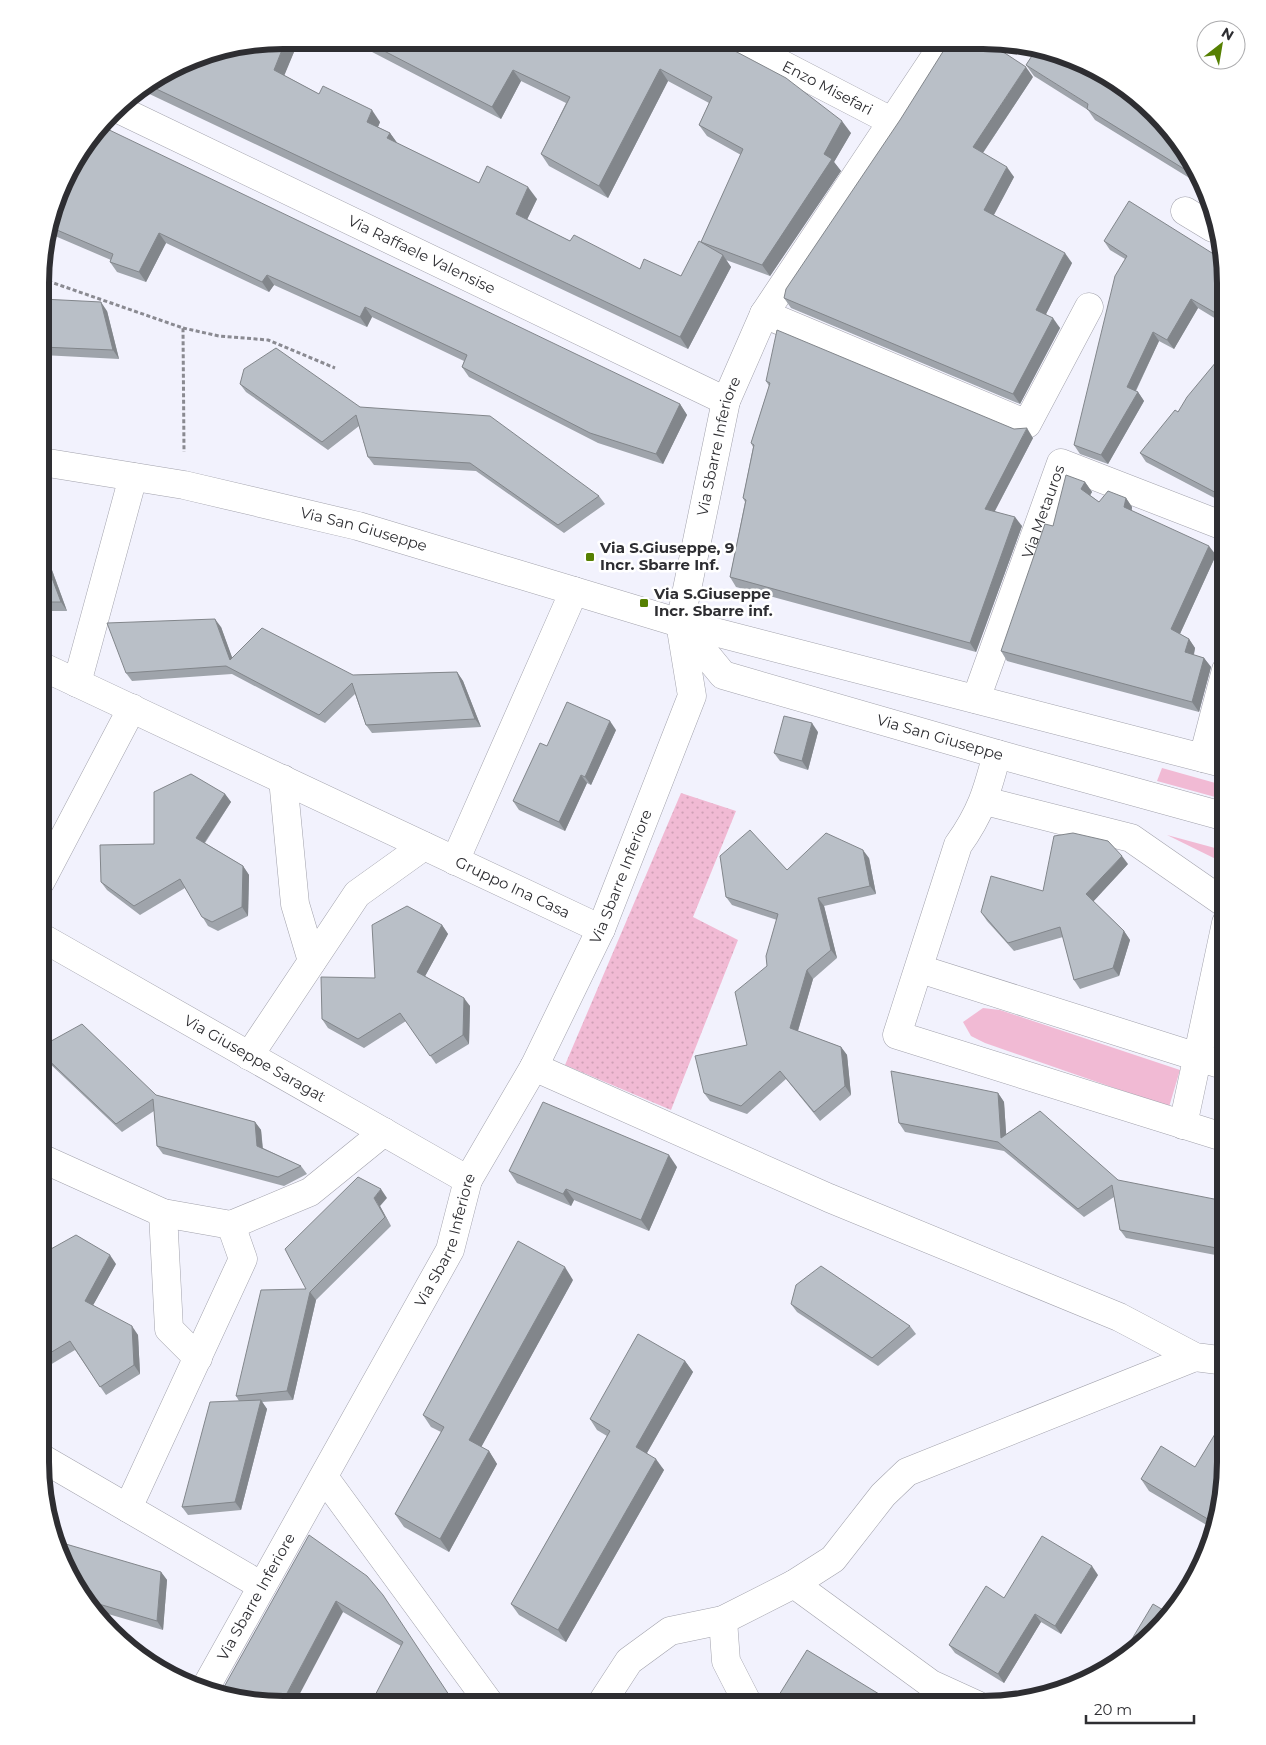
<svg xmlns="http://www.w3.org/2000/svg" width="1266" height="1745" font-family="Montserrat,sans-serif">
<style>
.grass{fill:#f1bad4}
.park{fill:url(#park-dots)}
.lines{fill:none;stroke-linecap:round;stroke-linejoin:round}
.minor-casing{stroke:#a2a2ac;stroke-width:29}
.path{stroke:#8a8a91;stroke-width:3;stroke-dasharray:4 2.5;stroke-linecap:butt}
.minor{stroke:#fff;stroke-width:28}
.wall{fill:#9fa4ab}
.shaded-wall{fill:#82868b}
.building{fill:#b9bfc7;stroke:#82868b}
.poi-dot{fill:#568002;stroke:#fff;stroke-width:2}
.labels{text-anchor:middle;stroke-width:5;stroke-linejoin:round;paint-order:stroke}
.street-label{font-size:15px;fill:#2e2e32;stroke:#fff}
.poi-label{font-size:15px;font-weight:bold;fill:#2e2e32;stroke:#fff;text-anchor:start}
.rim{fill:none;stroke:#2e2e32;stroke-width:6}
</style>
<defs>
<pattern id="park-dots" width="8" height="8" patternUnits="userSpaceOnUse" patternTransform="scale(1.25)"><rect width="8" height="8" fill="#f1bad4"/><path d="M2 2h.1M6 6h.1" fill="none" stroke="#cfa0b6" stroke-width="1.8" stroke-linecap="round"/></pattern>
</defs>
<rect width="100%" height="100%" fill="#f2f2fd"/>
<g class="grass">
<polygon points="1162,768 1226,786 1226,800 1157,781"/>
<polygon points="1167,835 1226,851 1226,864"/>
<polygon points="983,1008 1000,1010 1180,1070 1169,1107 985,1043 971,1036 963,1022"/>
<polygon points="1224,1084 1226,1084 1226,1125 1214,1122"/>
</g>
<polygon class="park" points="681,793 736,811 693,917 738,940 671,1110 565,1065"/>
<g class="lines">
<defs>
<g id="minor">
<path id="s1" d="M 737,41 L 893,122"/>
<path id="s2" d="M 116,108 L 726,401"/>
<polyline points="1185,211 1213,228"/>
<polyline points="764,314 1027,424 1089,307"/>
<path id="s3" d="M 42,462 L 184,485 L 358,526 L 680,623 L 1226,764"/>
<path id="s4" d="M 681,624 L 723,675 L 997,754 L 1226,817"/>
<path id="s5" d="M 41,666 L 601,929"/>
<polyline points="77,683 133,477"/>
<path id="s6" d="M 976,699 L 1061,463 L 1226,527"/>
<path d="M 997,754 C 987,792 981,813 958,845 L 897,1035 L 1226,1138"/>
<polyline points="1203,758 1226,670"/>
<polyline points="283,779 295,904 312,961"/>
<polyline points="985,801 1131,838 1226,904"/>
<polyline points="455,861 574,591"/>
<polyline points="41,881 132,708"/>
<path id="s7" d="M 41,937 L 468,1180"/>
<polyline points="920,969 1226,1066"/>
<polyline points="249,1056 357,894 424,846"/>
<polyline points="534,1067 829,1198 1119,1317 1195,1357 1226,1361"/>
<polyline points="1183,1125 1226,923"/>
<polyline points="41,1158 163,1213 231,1225 310,1192 384,1132"/>
<polyline points="163,1213 169,1329 198,1358"/>
<polyline points="40,1457 262,1586"/>
<polyline points="324,1477 490,1704"/>
<polyline points="128,1508 243,1259 231,1225"/>
<polyline points="794,1584 931,1684 977,1705"/>
<polyline points="723,1620 726,1661 748,1704"/>
<path id="s8" d="M 203,1692 L 450,1250 L 468,1180 L 534,1067 L 601,929 L 692,696 L 680,623 L 726,401 L 764,314 L 945,42"/>
<polyline points="601,1704 629,1661 670,1631 723,1620 794,1584 833,1559 883,1495 907,1472 1195,1357"/>
</g>
</defs>
<use href="#minor" class="minor-casing"/>
<g class="path">
<polyline points="42,279 183,328 184,452"/>
<polyline points="183,328 219,336 268,340 335,368"/>
</g>
<use href="#minor" class="minor"/>
</g>
<g class="wall">
<polygon points="282,40 299,40 284,75 319,94 380,122 378,127 390,133 397,143 479,183 537,199 527,219 570,241 640,269 681,276 701,242 741,155 707,136 699,125 709,103 668,81 608,198 549,166 541,154 566,103 521,81 501,119 349,40 622,41 629,45 851,133 834,162 841,171 770,276 726,260 731,267 688,349 141,90 204,53"/>
<polygon points="1026,65 1201,175 1204,187 1095,120 1088,110 1034,76"/>
<polygon points="1033,77 983,153 1014,177 994,215 1072,263 1046,314 1060,328 1020,404 791,308 784,298"/>
<polygon points="72,161 680,404 687,415 663,464 598,443 469,377 462,367 464,361 372,317 367,327 274,285 269,292 166,243 146,282 117,272 110,262 111,260 48,233"/>
<polygon points="1104,241 1226,282 1226,325 1198,308 1174,349 1159,341 1136,391 1138,392 1144,401 1108,464 1080,454 1074,445 1125,259 1110,250"/>
<polygon points="42,299 107,311 119,359 42,355"/>
<polygon points="1226,350 1226,504 1146,462 1140,453 1178,412"/>
<polygon points="766,381 1033,438 995,511 1022,526 976,652 736,587 730,577 745,502 743,498 753,447 751,443 769,386"/>
<polygon points="240,384 360,407 599,496 605,504 564,533 476,471 374,465 368,457 359,426 328,450 246,392"/>
<polygon points="1085,482 1092,492 1090,495 1099,502 1126,498 1132,507 1132,511 1216,555 1180,634 1189,639 1195,648 1194,655 1204,658 1211,667 1199,712 1007,661 1001,651 1053,526"/>
<polygon points="42,554 43,554 49,562 67,611 41,611"/>
<polygon points="221,627 232,658 353,675 457,672 463,681 481,727 372,733 366,725 355,694 325,723 232,674 132,681 126,673"/>
<polygon points="1226,691 1226,716 1221,709"/>
<polygon points="616,730 591,785 587,783 565,831 519,810 513,801 547,746"/>
<polygon points="818,732 808,770 780,761 774,753"/>
<polygon points="225,794 231,802 205,843 243,866 249,875 248,916 218,931 208,926 185,888 140,915 107,890 101,882"/>
<polygon points="869,858 876,894 824,906 837,958 813,979 798,1031 841,1047 847,1055 851,1095 820,1121 786,1079 747,1114 710,1101 704,1093 747,1045 767,966 777,920 732,905 726,897 787,870"/>
<polygon points="1128,864 1093,901 1124,931 1130,940 1119,976 1080,989 1074,980 1063,937 1014,951 987,921 981,912 1043,891"/>
<polygon points="442,925 448,934 425,976 470,1006 469,1044 436,1064 406,1021 364,1048 328,1028 322,1019"/>
<polygon points="41,1003 47,1012 49,1042 156,1095 255,1122 261,1130 263,1148 301,1166 307,1174 284,1186 163,1154 157,1146 154,1111 122,1132 46,1060 41,1059"/>
<polygon points="998,1093 1004,1102 1006,1134 1118,1180 1225,1208 1226,1257 1126,1238 1120,1230 1114,1197 1084,1217 1004,1151 905,1132 899,1123"/>
<polygon points="677,1167 649,1231 574,1200 571,1206 517,1183 509,1171"/>
<polygon points="387,1198 380,1206 391,1226 316,1300 293,1400 262,1402 267,1409 241,1510 188,1515 182,1507 239,1401 236,1396 306,1289"/>
<polygon points="116,1264 93,1305 138,1335 140,1374 106,1395 75,1350 40,1371 40,1308 44,1308"/>
<polygon points="573,1280 481,1447 489,1451 497,1464 449,1552 404,1527 395,1514 441,1432 431,1427 423,1415"/>
<polygon points="791,1304 910,1326 916,1334 878,1366 797,1312"/>
<polygon points="685,1361 693,1372 647,1453 664,1470 566,1642 519,1615 511,1604 607,1436 597,1430 590,1419"/>
<polygon points="1195,1467 1225,1479 1215,1530 1149,1491 1141,1479"/>
<polygon points="65,1570 161,1572 167,1580 163,1630 91,1609"/>
<polygon points="1098,1575 1061,1634 1041,1622 1004,1683 955,1653 949,1645 1004,1598"/>
<polygon points="367,1576 455,1704 401,1646 343,1612 219,1696"/>
<polygon points="779,1695 897,1705 786,1704"/>
</g>
<g class="shaded-wall">
<polygon points="286,40 299,40 282,81 274,70"/>
<polygon points="1026,67 1033,77 980,157 973,147"/>
<polygon points="660,69 668,81 608,198 599,186"/>
<polygon points="513,70 521,81 501,119 492,107"/>
<polygon points="372,110 380,122 375,134 367,122"/>
<polygon points="842,121 851,133 834,162 841,171 770,276 762,265"/>
<polygon points="390,133 398,144 387,138"/>
<polygon points="1007,167 1014,177 991,220 984,210"/>
<polygon points="528,187 537,199 524,226 516,214"/>
<polygon points="159,233 166,243 146,282 139,272"/>
<polygon points="1065,253 1072,263 1043,320 1036,310"/>
<polygon points="723,255 731,267 688,349 680,337"/>
<polygon points="267,275 274,285 269,292 262,282"/>
<polygon points="1191,299 1198,308 1174,349 1167,340"/>
<polygon points="101,302 107,311 119,359 113,350"/>
<polygon points="365,307 372,317 367,327 360,317"/>
<polygon points="1053,318 1060,328 1020,404 1013,394"/>
<polygon points="1153,332 1159,341 1133,396 1127,387"/>
<polygon points="1138,392 1144,401 1108,464 1101,455"/>
<polygon points="680,404 687,415 663,464 656,454"/>
<polygon points="1027,428 1033,438 991,518 985,509"/>
<polygon points="1085,482 1092,492 1088,499 1081,489"/>
<polygon points="1126,498 1132,507 1130,517 1124,507"/>
<polygon points="1015,517 1022,526 976,652 970,643"/>
<polygon points="1209,546 1216,555 1178,638 1171,629"/>
<polygon points="43,554 49,562 67,611 61,602"/>
<polygon points="215,619 221,627 236,668 230,660"/>
<polygon points="1189,639 1195,648 1192,662 1185,652"/>
<polygon points="1204,658 1211,667 1199,712 1192,702"/>
<polygon points="457,672 463,681 481,727 475,719"/>
<polygon points="610,721 616,730 591,785 585,777"/>
<polygon points="812,723 818,732 808,770 802,761"/>
<polygon points="581,775 587,783 565,831 559,822"/>
<polygon points="225,794 231,802 202,846 196,838"/>
<polygon points="863,850 869,858 876,894 870,886"/>
<polygon points="1122,856 1128,864 1092,903 1086,894"/>
<polygon points="243,866 249,875 248,916 242,907"/>
<polygon points="818,898 824,906 837,958 831,950"/>
<polygon points="442,925 448,934 423,980 417,972"/>
<polygon points="1124,931 1130,940 1119,976 1113,968"/>
<polygon points="807,970 813,979 796,1037 790,1028"/>
<polygon points="464,998 470,1006 469,1044 463,1035"/>
<polygon points="41,1003 47,1012 50,1053 44,1045"/>
<polygon points="841,1047 847,1055 851,1095 845,1086"/>
<polygon points="998,1093 1004,1102 1007,1146 1001,1138"/>
<polygon points="255,1122 261,1130 263,1154 257,1146"/>
<polygon points="669,1155 677,1167 649,1231 641,1220"/>
<polygon points="381,1189 387,1198 380,1206 391,1226 374,1198"/>
<polygon points="566,1189 574,1200 571,1206 563,1194"/>
<polygon points="1219,1200 1225,1208 1226,1254 1222,1249"/>
<polygon points="110,1255 116,1264 91,1309 85,1301"/>
<polygon points="565,1267 573,1280 478,1453 469,1440"/>
<polygon points="310,1292 316,1300 293,1400 287,1391"/>
<polygon points="132,1326 138,1335 140,1374 134,1365"/>
<polygon points="685,1361 693,1372 644,1458 636,1447"/>
<polygon points="261,1400 267,1409 241,1510 235,1502"/>
<polygon points="489,1451 497,1464 449,1552 440,1539"/>
<polygon points="656,1459 664,1470 566,1642 558,1630"/>
<polygon points="53,1515 59,1523 58,1539 53,1517"/>
<polygon points="1092,1566 1098,1575 1061,1634 1055,1626"/>
<polygon points="161,1572 167,1580 163,1630 157,1621"/>
<polygon points="336,1601 343,1612 295,1703 286,1695"/>
<polygon points="1035,1614 1041,1622 1004,1683 998,1674"/>
</g>
<g class="building">
<polygon points="282,40 286,40 274,70 319,94 323,86 372,110 367,122 390,133 387,138 479,183 487,166 528,187 516,214 570,241 574,235 640,269 644,259 681,276 699,241 723,255 680,337 148,85 204,53"/>
<polygon points="363,40 622,41 629,45 637,41 694,41 703,46 705,41 716,41 786,78 842,121 824,154 832,159 762,265 701,242 743,149 699,125 712,97 660,69 599,186 541,154 570,97 513,70 492,107"/>
<polygon points="949,42 988,42 1026,67 973,147 1007,167 984,210 1065,253 1036,310 1053,318 1013,394 784,298 786,289 900,120"/>
<polygon points="1037,48 1076,58 1131,90 1176,135 1201,175 1202,180 1087,109 1088,104 1026,65"/>
<polygon points="101,126 680,404 656,454 590,433 462,367 467,355 365,307 360,317 267,275 262,282 159,233 139,272 110,262 113,254 50,227 72,161"/>
<polygon points="1129,201 1220,258 1226,282 1226,319 1191,299 1167,340 1153,332 1127,387 1138,392 1101,455 1074,445 1115,276 1127,256 1104,241"/>
<polygon points="42,299 101,302 113,350 42,347"/>
<polygon points="777,330 1014,429 1027,428 985,509 1015,517 970,643 730,577 746,500 743,498 754,445 751,443 770,383 766,381"/>
<polygon points="276,348 360,407 490,416 599,496 558,525 470,463 368,457 356,415 322,442 240,384 244,369"/>
<polygon points="1226,350 1226,498 1140,453 1175,410 1178,412 1187,397"/>
<polygon points="1066,475 1085,482 1081,489 1099,502 1108,491 1126,498 1124,507 1209,546 1171,629 1189,639 1185,652 1204,658 1192,702 1001,651 1045,524 1053,526"/>
<polygon points="42,554 43,554 61,602 42,602"/>
<polygon points="215,619 230,660 262,628 353,675 457,672 475,719 366,725 352,683 319,715 226,666 126,673 107,623"/>
<polygon points="1226,691 1226,710 1221,709"/>
<polygon points="567,702 610,721 585,777 581,775 559,822 513,801 540,743 547,746"/>
<polygon points="784,716 812,723 802,761 774,753"/>
<polygon points="191,774 225,794 196,838 243,866 242,907 212,922 202,917 180,879 134,906 101,882 100,845 154,844 154,792"/>
<polygon points="750,830 787,870 826,833 863,850 870,886 818,898 831,950 807,970 790,1028 841,1047 845,1086 814,1112 780,1071 741,1106 704,1093 695,1056 747,1045 735,992 767,966 766,956 778,914 726,897 720,856"/>
<polygon points="1073,833 1108,841 1122,856 1086,894 1124,931 1113,968 1074,980 1060,927 1008,943 981,912 991,876 1043,891 1054,836"/>
<polygon points="407,906 442,925 417,972 464,998 463,1035 430,1056 400,1013 358,1039 322,1019 321,977 375,978 372,925"/>
<polygon points="41,1003 44,1045 82,1024 156,1095 255,1122 257,1146 301,1166 278,1177 157,1146 153,1099 116,1124 41,1053"/>
<polygon points="891,1071 998,1093 1001,1138 1040,1111 1118,1180 1219,1200 1222,1249 1120,1230 1112,1185 1078,1209 998,1142 899,1123"/>
<polygon points="543,1102 669,1155 641,1220 566,1189 563,1194 509,1171"/>
<polygon points="358,1177 381,1189 374,1198 385,1217 310,1292 287,1391 236,1396 261,1290 306,1289 285,1249"/>
<polygon points="1223,1224 1226,1225 1226,1234"/>
<polygon points="76,1235 110,1255 85,1301 132,1326 134,1365 100,1387 70,1341 40,1359 40,1308 44,1308 42,1254"/>
<polygon points="518,1241 565,1267 469,1440 489,1451 440,1539 395,1514 444,1427 423,1415"/>
<polygon points="821,1266 910,1326 872,1358 791,1304 796,1285"/>
<polygon points="638,1334 685,1361 636,1447 656,1459 558,1630 511,1604 610,1431 590,1419"/>
<polygon points="261,1400 235,1502 182,1507 210,1402"/>
<polygon points="1215,1434 1225,1440 1225,1479 1216,1524 1141,1479 1161,1446 1195,1467"/>
<polygon points="309,1535 367,1576 383,1595 455,1704 371,1703 403,1642 336,1601 286,1695 301,1703 251,1703 219,1696"/>
<polygon points="1042,1536 1092,1566 1055,1626 1035,1614 998,1674 949,1645 986,1586 1004,1598"/>
<polygon points="59,1542 161,1572 157,1621 85,1600 65,1570"/>
<polygon points="1153,1604 1170,1614 1143,1645 1126,1656 1123,1654"/>
<polygon points="807,1650 897,1705 795,1704 779,1695"/>
<polygon points="671,1696 686,1704 666,1704"/>
</g>
<g class="poi-dot">
<rect x="585" y="552" width="10" height="10" rx="2.5"/>
<rect x="639" y="598" width="10" height="10" rx="2.5"/>
</g>
<g class="labels">
<g class="street-label">
<text dy="5" stroke="none"><textPath href="#s1" startOffset="102">Enzo Misefari</textPath></text>
<text dy="5" stroke="none"><textPath href="#s2" startOffset="339">Via Raffaele Valensise</textPath></text>
<text dy="5" stroke="none"><textPath href="#s8" startOffset="1368">Via Sbarre Inferiore</textPath></text>
<text dy="5" stroke="none"><textPath href="#s6" startOffset="199">Via Metauros</textPath></text>
<text dy="5" stroke="none"><textPath href="#s3" startOffset="329">Via San Giuseppe</textPath></text>
<text dy="5" stroke="none"><textPath href="#s4" startOffset="292">Via San Giuseppe</textPath></text>
<text dy="5" stroke="none"><textPath href="#s8" startOffset="919">Via Sbarre Inferiore</textPath></text>
<text dy="5" stroke="none"><textPath href="#s5" startOffset="521">Gruppo Ina Casa</textPath></text>
<text dy="5" stroke="none"><textPath href="#s7" startOffset="246">Via Giuseppe Saragat</textPath></text>
<text dy="5" stroke="none"><textPath href="#s8" startOffset="514">Via Sbarre Inferiore</textPath></text>
<text dy="5" stroke="none"><textPath href="#s8" startOffset="109">Via Sbarre Inferiore</textPath></text>
</g>
<g class="poi-label">
<text x="600" y="553">Via S.Giuseppe, 9<tspan x="600" dy="17">Incr. Sbarre Inf.</tspan></text>
<text x="654" y="599">Via S.Giuseppe<tspan x="654" dy="17">Incr. Sbarre inf.</tspan></text>
</g>
</g>
<path d="M0 0H1266V1745H0ZM283 49H983A234 234 0 0 1 1217 283V1462A234 234 0 0 1 983 1696H283A234 234 0 0 1 49 1462V283A234 234 0 0 1 283 49Z" fill="#fff" fill-rule="evenodd"/>
<path class="rim" d="M283 49H983A234 234 0 0 1 1217 283V1462A234 234 0 0 1 983 1696H283A234 234 0 0 1 49 1462V283A234 234 0 0 1 283 49Z"/>
<g transform="translate(1221 45) rotate(31)"><circle r="24" fill="#ffffff" stroke="#ababad"/>
<path d="M0-4L9 19L0 12L-9 19Z" fill="#568002"/>
<text y="-8" font-size="14" font-weight="bold" text-anchor="middle" fill="#2e2e32">N</text>
</g>
<path d="M1086 1715v8h108v-8" fill="none" stroke="#2e2e32" stroke-width="2.5"/>
<text x="1094" y="1715" font-size="15" fill="#2e2e32" stroke="#ffffff" stroke-width="4" paint-order="stroke">20 m</text>
</svg>
